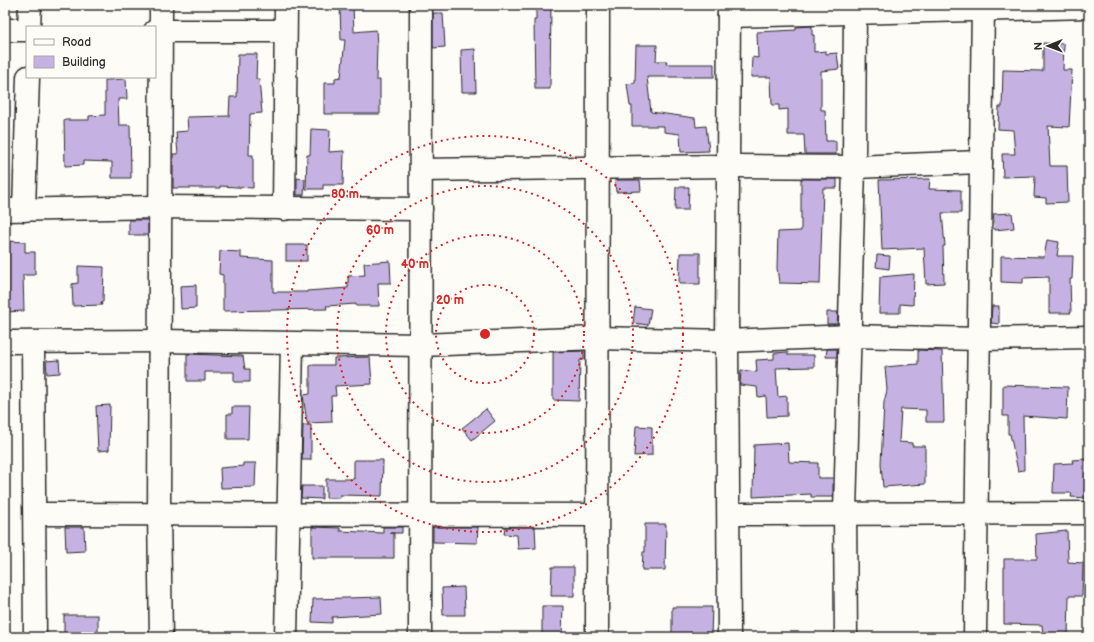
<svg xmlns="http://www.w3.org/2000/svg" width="1094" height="642" font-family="'Balsamiq Sans',sans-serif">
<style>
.building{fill:#c6b2e2;stroke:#2b2b2b}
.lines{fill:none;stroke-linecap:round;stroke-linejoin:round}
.minor-casing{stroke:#2b2b2b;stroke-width:25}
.minor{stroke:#fdfcf7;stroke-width:22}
.ring{fill:none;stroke:#d62828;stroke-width:2;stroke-dasharray:2 4}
.centre{fill:#d62828;stroke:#fdfcf7;stroke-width:2}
.ring-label{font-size:12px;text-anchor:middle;font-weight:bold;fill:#d62828;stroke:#fdfcf7;stroke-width:3;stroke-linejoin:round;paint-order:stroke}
</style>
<rect width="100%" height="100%" fill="#fdfcf7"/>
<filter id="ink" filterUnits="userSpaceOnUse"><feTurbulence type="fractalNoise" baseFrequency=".025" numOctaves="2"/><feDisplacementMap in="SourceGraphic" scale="8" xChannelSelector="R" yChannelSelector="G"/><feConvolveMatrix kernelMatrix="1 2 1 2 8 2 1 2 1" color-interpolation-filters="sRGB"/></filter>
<g filter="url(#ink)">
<g class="building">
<polygon points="340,5 353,5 354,32 376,30 377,45 376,80 380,80 380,114 324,114 324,83 335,83 335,78 341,77 345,40 341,40"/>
<polygon points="536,5 551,5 550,89 535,89 534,20 536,20"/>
<polygon points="433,13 443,13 445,47 433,48"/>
<polygon points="812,26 812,35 814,35 814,52 826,51 826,54 837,53 839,69 821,71 821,110 825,110 826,141 836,141 836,154 805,154 804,135 788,135 788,109 779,110 779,105 772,105 771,77 751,77 752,57 758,58 757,32 796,30 796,27"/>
<polygon points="1043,43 1064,44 1063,70 1072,70 1069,127 1048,126 1050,166 1067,166 1068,202 1046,203 1046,198 1034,197 1035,176 1003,177 1002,154 1015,154 1013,130 998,129 999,107 1002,107 1003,70 1043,71"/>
<polygon points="636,45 657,45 656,61 667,61 666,64 714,64 714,77 647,77 651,112 695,118 696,127 706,126 709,151 681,152 680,134 664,132 664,126 632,126 632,106 630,106 627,84 635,83"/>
<polygon points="475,49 476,92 462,92 461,50"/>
<polygon points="238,54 257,54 256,79 259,79 262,113 250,114 249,155 253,155 253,188 220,186 220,188 173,188 173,154 178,154 176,132 188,131 187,117 229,116 230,97 237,97"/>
<polygon points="126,79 127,99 118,99 119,125 130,125 131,178 112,178 112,162 83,161 83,165 65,166 64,120 89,120 89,116 105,115 105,80"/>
<polygon points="311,129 330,130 329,152 344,151 343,185 323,185 323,189 306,189 307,155 310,155"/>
<polygon points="297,178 305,179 304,195 297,195"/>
<polygon points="801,179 837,179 837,188 823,188 820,284 779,283 777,268 778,232 801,231"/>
<polygon points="930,179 929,189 961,190 961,213 942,213 945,246 943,246 944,283 926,284 924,248 882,250 879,180"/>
<polygon points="615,180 640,180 641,191 616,192"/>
<polygon points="676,187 689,187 688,210 675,210"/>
<polygon points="1012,213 1014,228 995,230 993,214"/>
<rect x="129" y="220" width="19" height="15"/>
<polygon points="1047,240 1059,242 1057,256 1073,256 1072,279 1070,279 1071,313 1049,313 1049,277 1023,278 1023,283 1001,282 1001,256 1044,257"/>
<polygon points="8,241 25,242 25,252 35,252 35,275 23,275 24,311 6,312 5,277 7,277"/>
<rect x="286" y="245" width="21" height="16"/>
<polygon points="220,251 241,252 241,258 273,260 273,292 307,292 307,291 348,288 348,276 365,275 364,263 390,261 391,283 378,283 379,306 356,306 356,304 326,306 327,309 223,311 223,275 219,274"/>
<polygon points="680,253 700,253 700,284 679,284"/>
<polygon points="877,255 890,256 889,269 876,267"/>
<polygon points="78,266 104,267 103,302 101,302 102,305 73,306 72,284 78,283"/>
<polygon points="914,274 913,305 900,304 900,313 879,313 880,277"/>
<polygon points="196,285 196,308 181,309 180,286"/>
<polygon points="992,306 999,306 999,324 991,323"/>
<polygon points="635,307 651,309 648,325 633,323"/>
<polygon points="827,312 838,312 837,324 827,324"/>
<polygon points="827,349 837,349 837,357 826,357"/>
<polygon points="918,350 942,351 944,422 926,422 926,410 901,409 899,442 912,443 912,446 925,446 925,484 883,487 881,464 884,402 887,390 885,367 918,364"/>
<polygon points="584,351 584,360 580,360 579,401 553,400 553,352"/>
<polygon points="788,352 788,355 814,355 814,367 776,368 778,397 787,396 787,416 767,417 766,396 758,397 757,387 740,385 741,370 757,372 756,360 774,359 774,353"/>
<polygon points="187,354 243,356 245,369 250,369 250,382 234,382 234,372 205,372 205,381 187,381"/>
<polygon points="370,357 372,384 335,386 336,396 331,396 332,422 307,423 303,395 310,394 310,365 334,365 334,358"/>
<polygon points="59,360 60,373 47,374 46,361"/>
<polygon points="1003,385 1068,387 1067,419 1023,416 1024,470 1018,471 1010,434 1008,434 1008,416 1003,416"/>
<polygon points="110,405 109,450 98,451 96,406"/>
<polygon points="232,407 249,407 248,439 227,439 227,414 232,414"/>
<polygon points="486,409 495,421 472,440 462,428"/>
<polygon points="303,425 311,425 311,460 302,460"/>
<polygon points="636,426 652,427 652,455 634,456"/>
<polygon points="788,443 789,462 818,463 818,478 833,478 833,497 811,497 811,494 753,497 754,445"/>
<polygon points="1087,459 1088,498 1071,497 1072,493 1053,493 1054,464 1073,463 1072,460"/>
<polygon points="354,460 383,460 382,496 340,495 340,498 326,498 326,479 354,479"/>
<polygon points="243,463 256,463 255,487 221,488 220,468 243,466"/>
<polygon points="302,486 322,486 322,499 301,498"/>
<polygon points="645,524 666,524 665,570 642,570 643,552 645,552"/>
<polygon points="65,527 84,527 85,551 66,552"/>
<polygon points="312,527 340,528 340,531 383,533 383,527 402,527 402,533 390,533 394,533 394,558 312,558"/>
<polygon points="433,527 478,527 477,543 433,542"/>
<polygon points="505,527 535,527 536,548 518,549 517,535 504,534"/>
<polygon points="1067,531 1068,562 1083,563 1082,596 1069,596 1068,637 1043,637 1042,625 1004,624 1004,559 1037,559 1036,534"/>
<polygon points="552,567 574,567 574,596 551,596"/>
<polygon points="464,587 465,615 443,615 442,588"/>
<polygon points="381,597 382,614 332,617 332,623 312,622 313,599"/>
<polygon points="542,606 563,606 562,637 542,637"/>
<polygon points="672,607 712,607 711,637 672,637"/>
<rect x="64" y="615" width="34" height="21"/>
</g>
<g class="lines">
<defs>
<g id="minor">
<polyline points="161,5 159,514 161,637"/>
<polyline points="729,16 1089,7"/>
<polyline points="29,27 30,5"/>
<polyline points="5,30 27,30"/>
<polyline points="155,31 285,31"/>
<polyline points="421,170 727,166 854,167 981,162"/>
<polyline points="284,209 286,5"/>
<polyline points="5,210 160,207 421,209"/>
<polyline points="24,210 28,77"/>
<polyline points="5,342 160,341 421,345 597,338 727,341 850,336 980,339 1089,337"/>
<polyline points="33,343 35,637"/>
<polyline points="35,514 596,515"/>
<polyline points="729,514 1089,513"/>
<polyline points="286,637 292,344"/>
<polyline points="420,637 421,5"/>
<polyline points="597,637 598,5"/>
<polyline points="729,637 727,341 729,5"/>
<polyline points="846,637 845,513 854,167 855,5"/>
<polyline points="975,637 983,5"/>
</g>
</defs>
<use href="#minor" class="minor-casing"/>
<use href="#minor" class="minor"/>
</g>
</g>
<g class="ring">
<circle cx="485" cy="334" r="49"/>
<circle cx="485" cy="334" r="99"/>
<circle cx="485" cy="334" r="148"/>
<circle cx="485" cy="334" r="198"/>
</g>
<circle cx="485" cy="334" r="6" class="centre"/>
<g class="ring-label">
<text x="345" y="198">80 m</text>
<text x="380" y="234">60 m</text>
<text x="415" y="268">40 m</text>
<text x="450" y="304">20 m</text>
</g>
<rect width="1094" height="642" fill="none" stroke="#fdfcf7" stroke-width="20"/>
<rect x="10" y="10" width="1074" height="622" fill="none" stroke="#2b2b2b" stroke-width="1.5" filter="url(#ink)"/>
<rect x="26" y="26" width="130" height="52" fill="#fdfcf7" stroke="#a9a8a5"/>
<rect x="34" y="39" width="20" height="6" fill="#fdfcf7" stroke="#a9a8a5"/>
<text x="62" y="46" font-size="12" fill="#2b2b2b">Road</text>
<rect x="34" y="56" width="20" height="12" fill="#c6b2e2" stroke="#a9a8a5"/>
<text x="62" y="66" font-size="12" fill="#2b2b2b">Building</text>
<g transform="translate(1048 46) rotate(269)" stroke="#fdfcf7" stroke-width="3" paint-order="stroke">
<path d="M0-3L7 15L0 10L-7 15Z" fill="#2b2b2b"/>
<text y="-6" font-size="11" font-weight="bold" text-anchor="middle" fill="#2b2b2b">N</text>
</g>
</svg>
